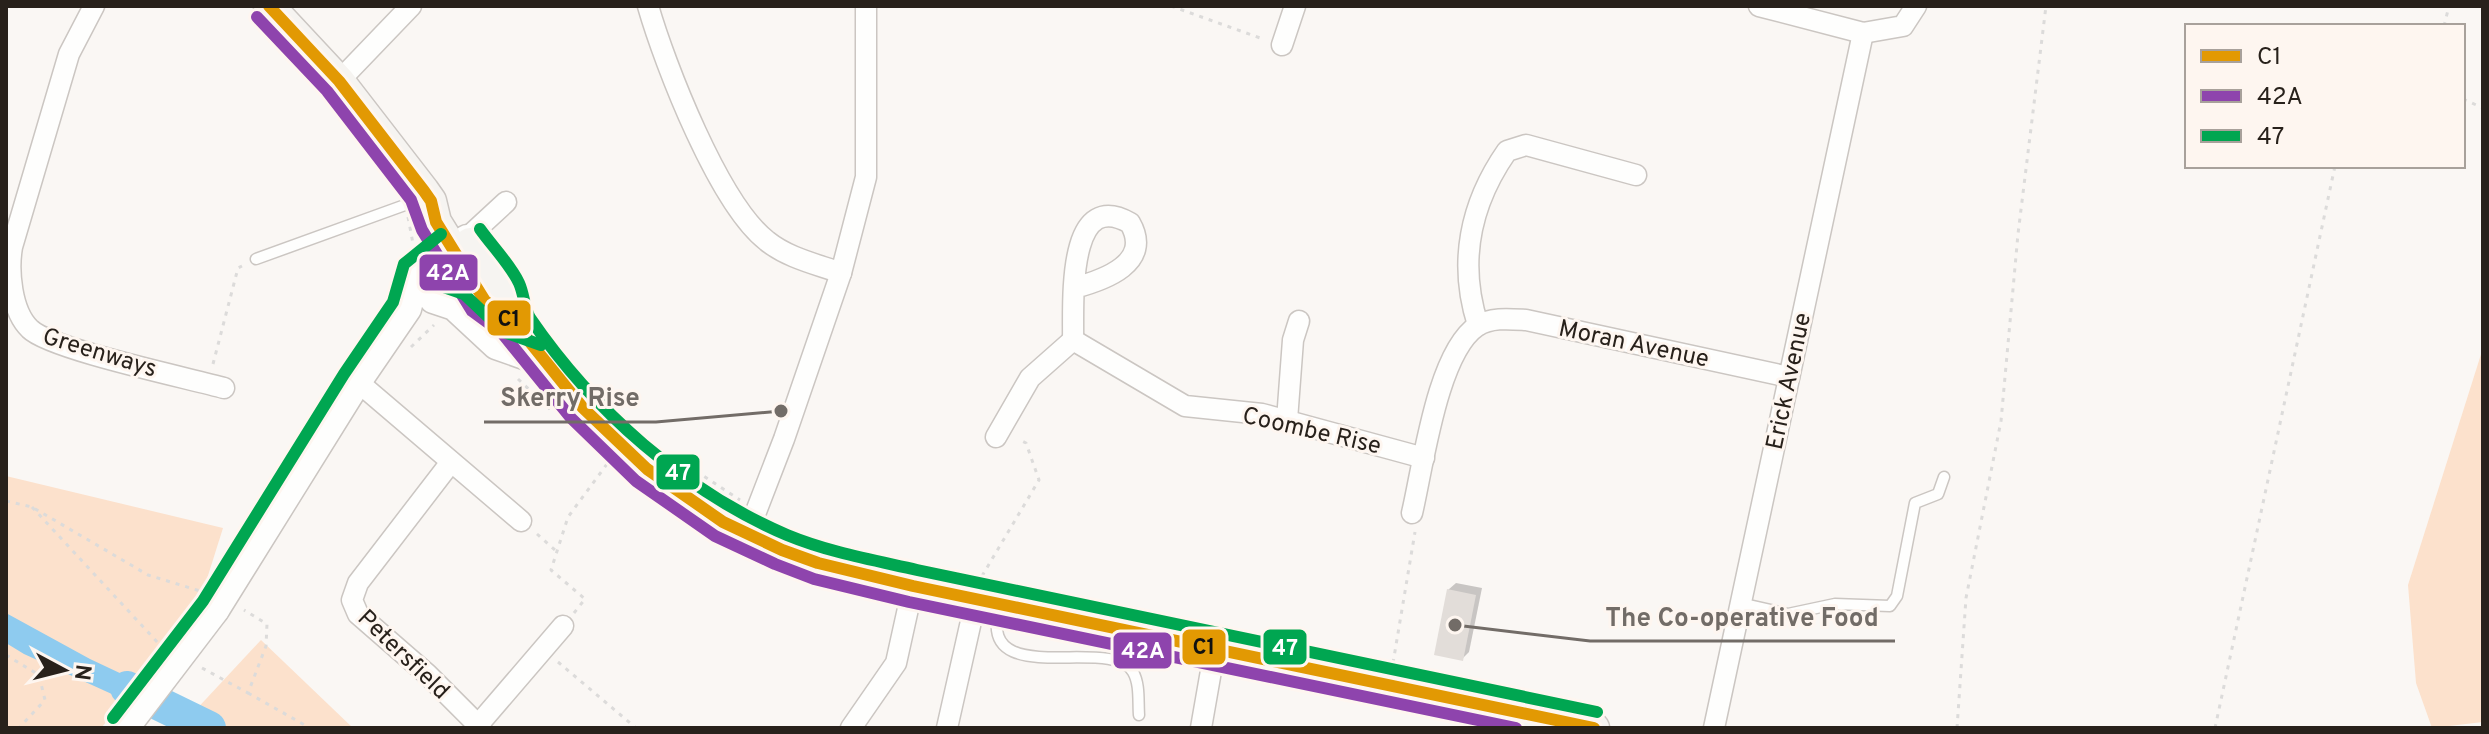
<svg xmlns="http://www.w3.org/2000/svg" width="2489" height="734" font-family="Overpass,sans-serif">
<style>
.green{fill:#fce1cc}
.water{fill:#8ecbef}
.pier{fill:#faf7f4}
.shadow{fill:#0003}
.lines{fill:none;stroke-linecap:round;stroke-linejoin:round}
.river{stroke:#8ecbef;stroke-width:34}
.building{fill:#e2ddd9}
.service-casing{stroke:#cbc6c2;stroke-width:13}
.minor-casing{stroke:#cbc6c2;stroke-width:23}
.tertiary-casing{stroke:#cbc6c2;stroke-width:29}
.secondary-casing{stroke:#cbc6c2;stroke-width:33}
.path{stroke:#dcdbda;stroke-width:3;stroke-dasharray:4 6;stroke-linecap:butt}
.service{stroke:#fefefd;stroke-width:10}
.minor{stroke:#fefefd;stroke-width:20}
.tertiary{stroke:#fefefd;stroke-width:26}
.secondary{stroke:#f6f4f1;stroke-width:30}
.tertiary-bridge-casing{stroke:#cbc6c2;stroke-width:29;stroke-linecap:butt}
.tertiary-bridge{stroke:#fefefd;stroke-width:26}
.bus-1-casing{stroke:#fef6f0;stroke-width:18}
.bus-2-casing{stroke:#fef6f0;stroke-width:18}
.bus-3-casing{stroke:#fef6f0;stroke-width:18}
.bus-1{stroke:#e29903;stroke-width:12}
.bus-2{stroke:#8e44ad;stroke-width:12}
.bus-3{stroke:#00a651;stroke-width:12}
.labels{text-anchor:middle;stroke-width:6;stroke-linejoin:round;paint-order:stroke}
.street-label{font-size:24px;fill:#28211b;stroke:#fef6f0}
.leader{fill:none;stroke:#726c67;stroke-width:3}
.callout-dot{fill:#726c67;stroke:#fef6f0;stroke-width:3}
.callout-label{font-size:26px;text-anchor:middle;font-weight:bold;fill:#726c67;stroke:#fef6f0;stroke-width:6;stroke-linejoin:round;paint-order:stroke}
.line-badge{stroke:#fef6f0;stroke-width:3}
.badge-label{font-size:22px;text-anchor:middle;font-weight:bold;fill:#fff}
.pale-badge-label{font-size:22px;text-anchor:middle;font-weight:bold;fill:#111}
</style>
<rect width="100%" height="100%" fill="#faf7f4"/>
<g class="green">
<polygon points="2483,348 2483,722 2432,728 2416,683 2408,585"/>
<polygon points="6,476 223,528 200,601 155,666 101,728 6,728"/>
<polygon points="261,640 353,728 179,728"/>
</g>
<polygon class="water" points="6,613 90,659 175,699 160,716 24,654 6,643"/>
<polygon class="pier" points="143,680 177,695 157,719 123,703"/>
<polygon class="shadow" points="1456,583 1482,588 1469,652 1462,659 1448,590"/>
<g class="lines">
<polyline class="river" points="127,688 209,728"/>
</g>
<polygon class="building" points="1447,589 1476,595 1463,661 1434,655"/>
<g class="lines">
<defs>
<g id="service">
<polyline points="256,259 405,205 421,193"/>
<polyline points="1740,603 1788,614 1835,604 1890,606 1897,596 1915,503 1938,494 1944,477"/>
<path d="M 1000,606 C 974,693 1111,634 1133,672 C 1140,684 1138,701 1139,715"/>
</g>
<g id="minor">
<path d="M 94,6 L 69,54 L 12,247 C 8,270 11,311 30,329 C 50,349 188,378 224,388"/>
<path d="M 648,6 C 665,65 719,204 767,241 C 788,258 816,264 841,273"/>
<polyline points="1759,6 1863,33 1903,26 1916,6"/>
<polyline points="1282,45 1295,6"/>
<polyline points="339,81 411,6"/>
<polyline points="467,238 506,202"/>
<path d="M 1478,325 C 1458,263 1470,204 1507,151 L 1526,145 L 1636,175"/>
<path d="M 1073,340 C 1074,309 1065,186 1130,223 C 1153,263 1104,280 1074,288"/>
<polyline points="358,382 521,521"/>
<polyline points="1287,420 1293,340 1299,321"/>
<polyline points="996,437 1030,378 1073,340 1185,406 1262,414 1424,458"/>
<polyline points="451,462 358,583 352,600 358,614 427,674 481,728"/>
<path d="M 1412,513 C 1423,467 1437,353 1477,326 C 1491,317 1510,319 1526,320 L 1789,377"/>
<polyline points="747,535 784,439 841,273 866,177 866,6"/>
<polyline points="478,725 563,626"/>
<polyline points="851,728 896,663 913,586"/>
<polyline points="947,728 976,599"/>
<polyline points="1201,728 1215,648"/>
<polyline points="1714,728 1863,33"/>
</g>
<g id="tertiary">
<polyline points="433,300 454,307 496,346 544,363"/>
<polyline points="216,610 358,382 408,309 417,273 467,238"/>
</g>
<g id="secondary">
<polyline points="269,6 339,81 424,191 431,201 436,222 485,301 513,321 583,408 647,469 723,522 782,550 818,563 913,586 1594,728"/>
<polyline points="470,243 504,289 513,321"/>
</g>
</defs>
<use href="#service" class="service-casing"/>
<use href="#minor" class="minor-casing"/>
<use href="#tertiary" class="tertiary-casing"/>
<use href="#secondary" class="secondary-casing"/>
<g class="path">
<polyline points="1171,6 1263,39"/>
<polyline points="2444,26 2449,6"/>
<polyline points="2463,99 2483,108"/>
<polyline points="408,217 414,249"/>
<polyline points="411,347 434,325"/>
<polyline points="213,364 238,268 242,266"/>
<polyline points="518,379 553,412"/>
<polyline points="696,471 740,500"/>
<polyline points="6,501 32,507 148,575 200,591"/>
<polyline points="32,507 160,645"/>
<polyline points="537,534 555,550"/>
<polyline points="982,576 1039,480 1026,443 1018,439"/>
<polyline points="574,613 585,599 551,570 568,517 607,464"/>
<polyline points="6,655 39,675 45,700 19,728"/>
<polyline points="558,662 636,728"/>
<polyline points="1393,663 1415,532"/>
<polyline points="202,668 248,693 266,646 267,624 244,610"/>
<polyline points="248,693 310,728"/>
<polyline points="1957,728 1966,598 2001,421 2018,234 2046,6"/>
<polyline points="2215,728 2335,166"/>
</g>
<use href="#service" class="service"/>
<use href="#minor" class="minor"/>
<use href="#tertiary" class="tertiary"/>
<use href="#secondary" class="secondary"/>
<defs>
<polyline id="tertiary-bridge" points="126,728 216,610"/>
</defs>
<use href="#tertiary-bridge" class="tertiary-bridge-casing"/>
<use href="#tertiary-bridge" class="tertiary-bridge"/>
<defs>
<polyline id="bus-1" points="269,6 339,81 424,191 431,201 436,222 485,301 513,321 583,408 647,469 723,522 782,550 818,563 913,586 1594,728"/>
<polyline id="bus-2" points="257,17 327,91 411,200 422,230 472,311 502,333 571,418 636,481 715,536 775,564 814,579 909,602 1516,728"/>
<g id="bus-3">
<path d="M 480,229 C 492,246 510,264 519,283 C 524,294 524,307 530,318 C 593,410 684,491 787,535 C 828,552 873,560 917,570 L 1597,712"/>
<polyline points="438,285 464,294 504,332 541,345"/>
<polyline points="113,718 203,601 344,374 393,302 404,264 441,234"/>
</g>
</defs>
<use href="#bus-1" class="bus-1-casing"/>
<use href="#bus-2" class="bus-2-casing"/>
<use href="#bus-3" class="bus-3-casing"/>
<use href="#bus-1" class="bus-1"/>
<use href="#bus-2" class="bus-2"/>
<use href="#bus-3" class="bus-3"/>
</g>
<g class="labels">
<g class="street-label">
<text transform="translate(1634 343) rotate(12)" y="8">Moran Avenue</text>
<text transform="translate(100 352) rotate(17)" y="8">Greenways</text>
<text transform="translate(1788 381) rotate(-78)" y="8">Erick Avenue</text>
<text transform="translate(1312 430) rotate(13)" y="8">Coombe Rise</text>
<text transform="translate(404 654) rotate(44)" y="8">Petersfield</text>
</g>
</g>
<path class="leader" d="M781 411L656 422H484M1455 625L1590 641H1895"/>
<g class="callout-dot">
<circle cx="781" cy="411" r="8"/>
<circle cx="1455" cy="625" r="8"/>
</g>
<g class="callout-label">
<text x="570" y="406">Skerry Rise</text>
<text x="1742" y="626">The Co-operative Food</text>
</g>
<g class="line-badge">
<rect x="418" y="253" width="61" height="39" rx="8" fill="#8e44ad"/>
<rect x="486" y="299" width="46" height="38" rx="8" fill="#e29903"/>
<rect x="655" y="453" width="46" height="38" rx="8" fill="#00a651"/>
<rect x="1181" y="628" width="46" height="38" rx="8" fill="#e29903"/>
<rect x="1262" y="628" width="46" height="38" rx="8" fill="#00a651"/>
<rect x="1112" y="631" width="61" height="39" rx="8" fill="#8e44ad"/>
</g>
<g class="badge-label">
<text x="448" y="280">42A</text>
<text x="678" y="480">47</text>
<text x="1285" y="655">47</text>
<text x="1143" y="658">42A</text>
</g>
<g class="pale-badge-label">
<text x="509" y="326">C1</text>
<text x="1204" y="654">C1</text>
</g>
<rect width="2489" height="734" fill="none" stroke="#28211b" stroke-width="16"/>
<rect x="2185" y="24" width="280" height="144" fill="#fef6f0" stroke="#a8a19b" stroke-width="2"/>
<rect x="2201" y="50" width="40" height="12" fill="#e29903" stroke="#a8a19b" stroke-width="2"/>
<text x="2257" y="64" font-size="24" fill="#28211b">C1</text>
<rect x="2201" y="90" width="40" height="12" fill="#8e44ad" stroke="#a8a19b" stroke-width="2"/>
<text x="2257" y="104" font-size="24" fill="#28211b">42A</text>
<rect x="2201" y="130" width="40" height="12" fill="#00a651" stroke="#a8a19b" stroke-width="2"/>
<text x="2257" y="144" font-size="24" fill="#28211b">47</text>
<g transform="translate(64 670) rotate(97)" stroke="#fef6f0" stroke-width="6" paint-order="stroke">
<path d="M0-6L14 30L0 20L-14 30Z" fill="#28211b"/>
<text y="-12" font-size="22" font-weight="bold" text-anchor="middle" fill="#28211b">N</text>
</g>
</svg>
